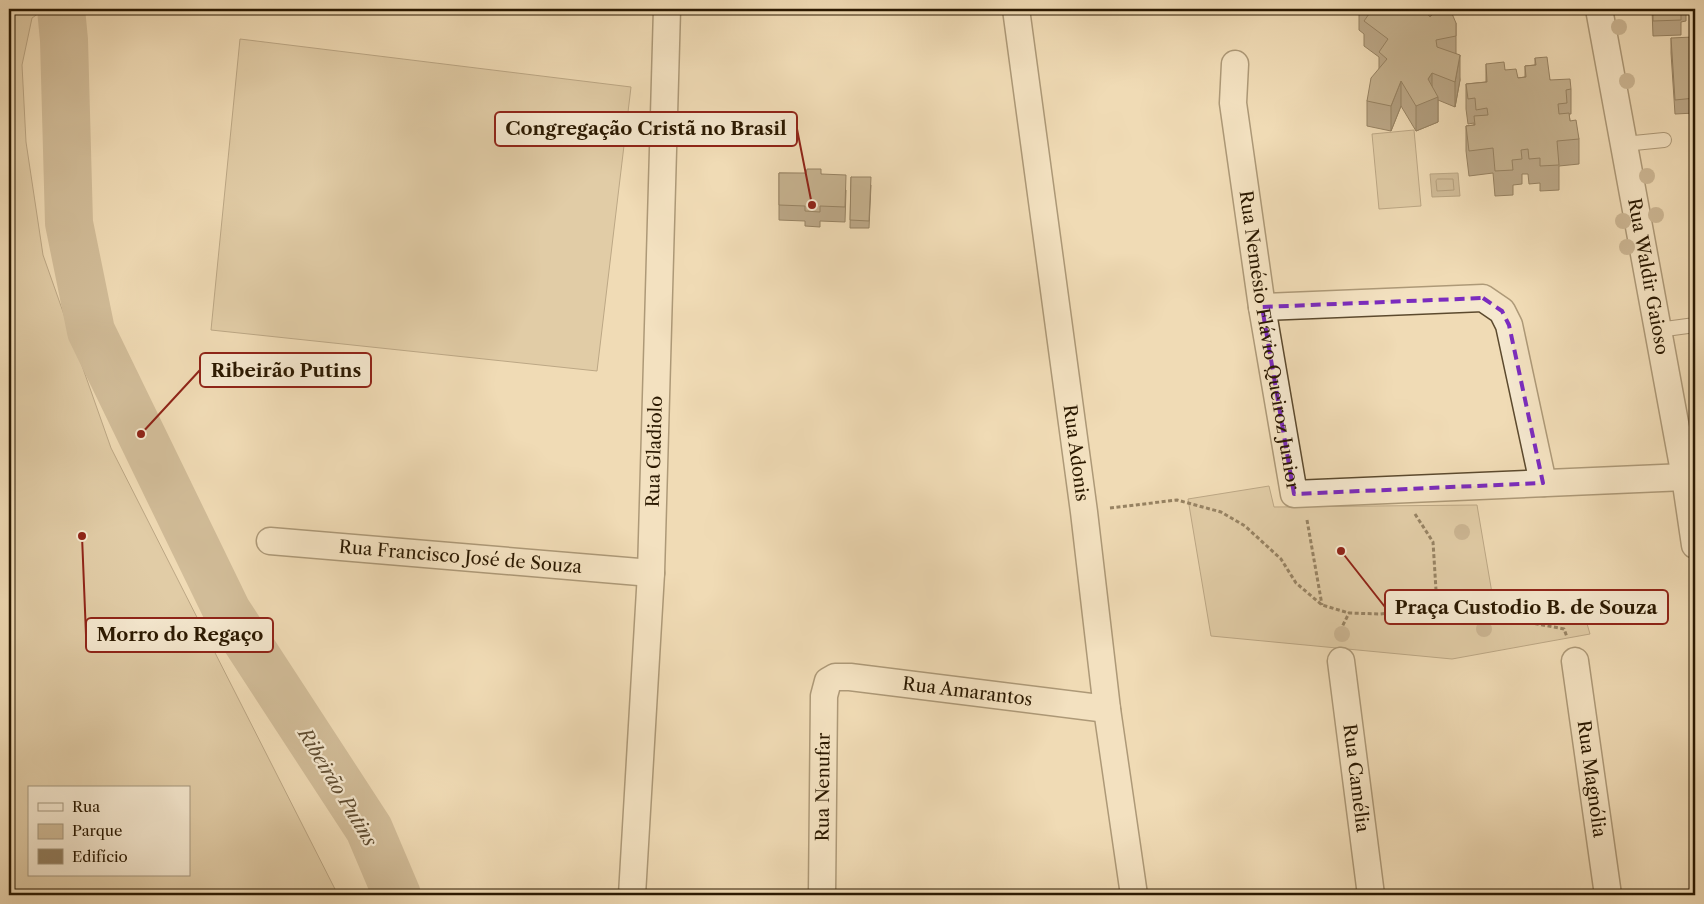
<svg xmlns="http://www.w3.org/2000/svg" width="1704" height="904" font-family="'Libre Caslon Text',serif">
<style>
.green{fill:#cfba96;stroke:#7d6a4c;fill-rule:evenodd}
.water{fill:#ad9978;stroke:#796648}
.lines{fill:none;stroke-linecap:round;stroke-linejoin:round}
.shore{stroke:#6c593c;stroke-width:1}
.river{stroke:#ad9978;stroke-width:48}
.lane-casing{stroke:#5c4a2e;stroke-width:16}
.street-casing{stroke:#5c4a2e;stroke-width:29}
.path{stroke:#2b1901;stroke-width:3;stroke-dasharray:4 2.5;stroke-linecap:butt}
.lane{stroke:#f5e8cf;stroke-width:14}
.street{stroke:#f5e8cf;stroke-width:26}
.tree{fill:#9f8b6b}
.wall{fill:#7d6c52;stroke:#2b1901}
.shaded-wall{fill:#665842;stroke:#2b1901}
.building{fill:#917e5f;stroke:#2b1901}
.marked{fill:none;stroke:#7b2cbf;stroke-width:4;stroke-dasharray:10 6;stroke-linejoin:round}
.labels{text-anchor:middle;stroke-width:4.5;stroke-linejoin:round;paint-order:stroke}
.street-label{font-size:18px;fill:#2b1901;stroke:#f5e8cf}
.water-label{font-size:19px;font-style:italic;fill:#5f4c31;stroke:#f5e8cf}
.leader{fill:none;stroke:#8f2418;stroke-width:2}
.callout-dot{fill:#8f2418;stroke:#f5e8cf;stroke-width:2}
.callout{fill:#f5e8cf;stroke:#8f2418;stroke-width:2}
.callout-label{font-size:19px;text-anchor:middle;font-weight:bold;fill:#2b1901}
</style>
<rect width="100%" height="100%" fill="#f0dbb5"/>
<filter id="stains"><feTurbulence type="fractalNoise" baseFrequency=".004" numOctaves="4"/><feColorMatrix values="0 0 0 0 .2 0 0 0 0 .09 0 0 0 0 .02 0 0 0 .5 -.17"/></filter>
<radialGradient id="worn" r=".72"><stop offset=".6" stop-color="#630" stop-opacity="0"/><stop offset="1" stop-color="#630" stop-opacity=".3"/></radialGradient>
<g class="green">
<path d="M 9,9 L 45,9 L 32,18 L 22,65 L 26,142 L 43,255 L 111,448 L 338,895 L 9,895 ZM 29,788 L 189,788 L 189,875 L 29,875 Z"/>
<polygon points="240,39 631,87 597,371 211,330"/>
<polygon points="1414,130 1421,206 1379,209 1372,134"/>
<polygon points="1269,486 1274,507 1477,505 1493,599 1579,596 1590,634 1452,659 1211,636 1188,499"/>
</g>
<polygon class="water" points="1458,173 1460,196 1432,197 1430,174"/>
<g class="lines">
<polygon class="shore" points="1438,179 1453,179 1454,190 1437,191 1436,181"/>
<polyline class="river" points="61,9 64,40 69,223 91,331 227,611 369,829 397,895"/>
<defs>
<g id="lane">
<polyline points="1624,144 1664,140"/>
<polyline points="1658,330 1695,325"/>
</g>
<g id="street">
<path id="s1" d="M 1016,9 L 1084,512 L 1107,709 L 1134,895"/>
<path id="s2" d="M 1599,9 L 1685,477 L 1695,545"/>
<path id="s3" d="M 1235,64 L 1233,103 L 1262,307 L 1294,494 L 1685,477"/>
<polyline points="1262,307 1483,298 1502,311 1509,325 1543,483"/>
<path id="s4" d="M 270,541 L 651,573"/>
<path id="s5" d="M 1341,661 L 1371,895"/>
<path id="s6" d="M 1575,661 L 1608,895"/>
<path id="s7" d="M 632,895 L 651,573 L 667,9"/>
<path id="s8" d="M 822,895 L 824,696 L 828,681 L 835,677 L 850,677 L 1107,709"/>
</g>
</defs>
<use href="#lane" class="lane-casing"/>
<use href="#street" class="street-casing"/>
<g class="path">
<polyline points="1110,508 1177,500 1221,512 1245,526 1281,559 1296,583 1322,605 1349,613"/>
<polyline points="1415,514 1433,542 1436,590 1448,606"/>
<polyline points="1307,520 1322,605"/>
<polyline points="1337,637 1349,613 1380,614 1448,607 1564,629 1567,637"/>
</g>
<use href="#lane" class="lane"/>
<use href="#street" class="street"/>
</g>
<g class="tree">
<circle cx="1619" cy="27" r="8"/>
<circle cx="1627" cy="81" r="8"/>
<circle cx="1647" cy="176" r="8"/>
<circle cx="1656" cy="215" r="8"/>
<circle cx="1623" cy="221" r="8"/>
<circle cx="1627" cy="247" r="8"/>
<circle cx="1462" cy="532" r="8"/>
<circle cx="1484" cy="629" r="8"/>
<circle cx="1342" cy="634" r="8"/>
</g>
<g class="wall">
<polygon points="1359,9 1394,9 1395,11 1431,9 1431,16 1456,23 1456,54 1460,80 1455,107 1438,100 1438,122 1416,131 1401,106 1391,131 1367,126 1367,101 1379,69 1379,57 1364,46 1364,34 1359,30"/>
<polygon points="1652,9 1695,9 1695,21 1691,21 1691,9 1686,10 1686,21 1681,22 1681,35 1653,36"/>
<polygon points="1671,38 1695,48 1695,113 1675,114 1671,53"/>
<polygon points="1535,58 1550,80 1571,89 1571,114 1569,114 1570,121 1579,139 1579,164 1559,166 1559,190 1540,191 1540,183 1529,184 1528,174 1522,174 1522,184 1513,185 1513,195 1495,196 1493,173 1469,176 1466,151 1466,126 1474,125 1474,123 1468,124 1466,109 1466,84 1486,82 1486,64 1505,70 1518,78 1525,77 1525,66 1535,65"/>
<polygon points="779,173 821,174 846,190 845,222 820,221 820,227 805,226 805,221 779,220"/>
<polygon points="851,177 871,185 869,228 850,228"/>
</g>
<g class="shaded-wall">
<polygon points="1426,9 1431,9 1431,16 1425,36 1425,11"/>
<polygon points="1460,55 1460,80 1455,107 1455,82"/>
<polygon points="1432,73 1432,98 1438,97 1438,122 1416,131 1416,106 1428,79"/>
<polygon points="1401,81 1401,106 1391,131 1391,106"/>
</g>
<g class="building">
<polygon points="1363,9 1394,9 1395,11 1396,9 1426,9 1425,11 1430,17 1438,9 1450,9 1456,23 1456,36 1436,40 1437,47 1460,55 1455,82 1432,73 1428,79 1438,97 1416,106 1401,81 1391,106 1367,101 1371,78 1387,59 1379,52 1388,39 1364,21 1369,14"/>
<polygon points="1653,9 1681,9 1681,20 1653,21"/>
<polygon points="1693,37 1694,48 1695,48 1695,98 1675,100 1671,38"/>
<polygon points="1547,57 1550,80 1570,79 1571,89 1566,90 1567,103 1558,104 1559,114 1569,113 1570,121 1576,120 1579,139 1557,141 1559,165 1540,166 1540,158 1529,159 1528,149 1521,150 1522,159 1512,160 1513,170 1495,171 1493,148 1469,151 1466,126 1475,125 1474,116 1488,115 1487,108 1476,110 1475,98 1468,99 1466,84 1487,82 1486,64 1504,62 1505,70 1516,69 1518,78 1526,77 1525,66 1536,65 1535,58"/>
<polygon points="807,169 821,169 821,174 846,175 845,207 820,206 820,212 805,211 805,206 779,205 779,173 806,173"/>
<polygon points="851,177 871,177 869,221 850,220"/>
</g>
<path d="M0 0H1704V904H0ZM 1483,298 L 1502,311 L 1509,325 L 1543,483 L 1294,494 L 1262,307 Z" fill="#f0dbb5" fill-opacity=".55" fill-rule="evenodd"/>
<path class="marked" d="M 1483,298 L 1502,311 L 1509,325 L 1543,483 L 1294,494 L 1262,307 Z"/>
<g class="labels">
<g class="street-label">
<text dy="6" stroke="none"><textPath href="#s2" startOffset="272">Rua Waldir Gaioso</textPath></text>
<text dy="6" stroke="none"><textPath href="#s3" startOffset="279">Rua Nemésio Flávio Queiroz Junior</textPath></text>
<text dy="6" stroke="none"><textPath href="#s7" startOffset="444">Rua Gladiolo</textPath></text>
<text dy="6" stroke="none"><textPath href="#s1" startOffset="448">Rua Adonis</textPath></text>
<text dy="6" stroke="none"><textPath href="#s4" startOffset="191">Rua Francisco José de Souza</textPath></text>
<text dy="6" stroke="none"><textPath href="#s8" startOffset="356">Rua Amarantos</textPath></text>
<text dy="6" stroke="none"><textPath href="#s5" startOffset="118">Rua Camélia</textPath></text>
<text dy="6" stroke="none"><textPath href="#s6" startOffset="119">Rua Magnólia</textPath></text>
<text dy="6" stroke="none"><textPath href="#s8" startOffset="108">Rua Nenufar</textPath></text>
</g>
<g class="water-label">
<text transform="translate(338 787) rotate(59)" y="7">Ribeirão Putins</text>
</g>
</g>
<path class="leader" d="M812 205L797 129M141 434L200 370M1341 551L1385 607M82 536L86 635"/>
<g class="callout-dot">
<circle cx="812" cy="205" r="5"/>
<circle cx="141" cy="434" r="5"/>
<circle cx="1341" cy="551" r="5"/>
<circle cx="82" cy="536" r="5"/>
</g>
<g class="callout">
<rect x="495" y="112" width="302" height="34" rx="5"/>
<rect x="200" y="353" width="171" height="34" rx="5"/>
<rect x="1385" y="590" width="283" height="34" rx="5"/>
<rect x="86" y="618" width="187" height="34" rx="5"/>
</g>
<g class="callout-label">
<text x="646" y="135">Congregação Cristã no Brasil</text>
<text x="286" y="377">Ribeirão Putins</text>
<text x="1526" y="614">Praça Custodio B. de Souza</text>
<text x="180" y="641">Morro do Regaço</text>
</g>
<rect width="1704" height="904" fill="none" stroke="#f0dbb5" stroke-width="30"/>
<rect x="10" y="10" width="1684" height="884" fill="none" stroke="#2b1901" stroke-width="2.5"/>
<rect x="15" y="15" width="1674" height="874" fill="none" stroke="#2b1901"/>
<rect x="28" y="786" width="162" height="90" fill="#f5e8cf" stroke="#a4957d"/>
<rect x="38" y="803" width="25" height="8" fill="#f5e8cf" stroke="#a4957d"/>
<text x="72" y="812" font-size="15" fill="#2b1901">Rua</text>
<rect x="38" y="824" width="25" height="15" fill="#cfba96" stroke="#a4957d"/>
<text x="72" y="836" font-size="15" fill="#2b1901">Parque</text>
<rect x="38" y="849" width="25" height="15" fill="#917e5f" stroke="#a4957d"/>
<text x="72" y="862" font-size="15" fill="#2b1901">Edifício</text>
<rect width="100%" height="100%" filter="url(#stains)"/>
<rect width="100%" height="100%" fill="url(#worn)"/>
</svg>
